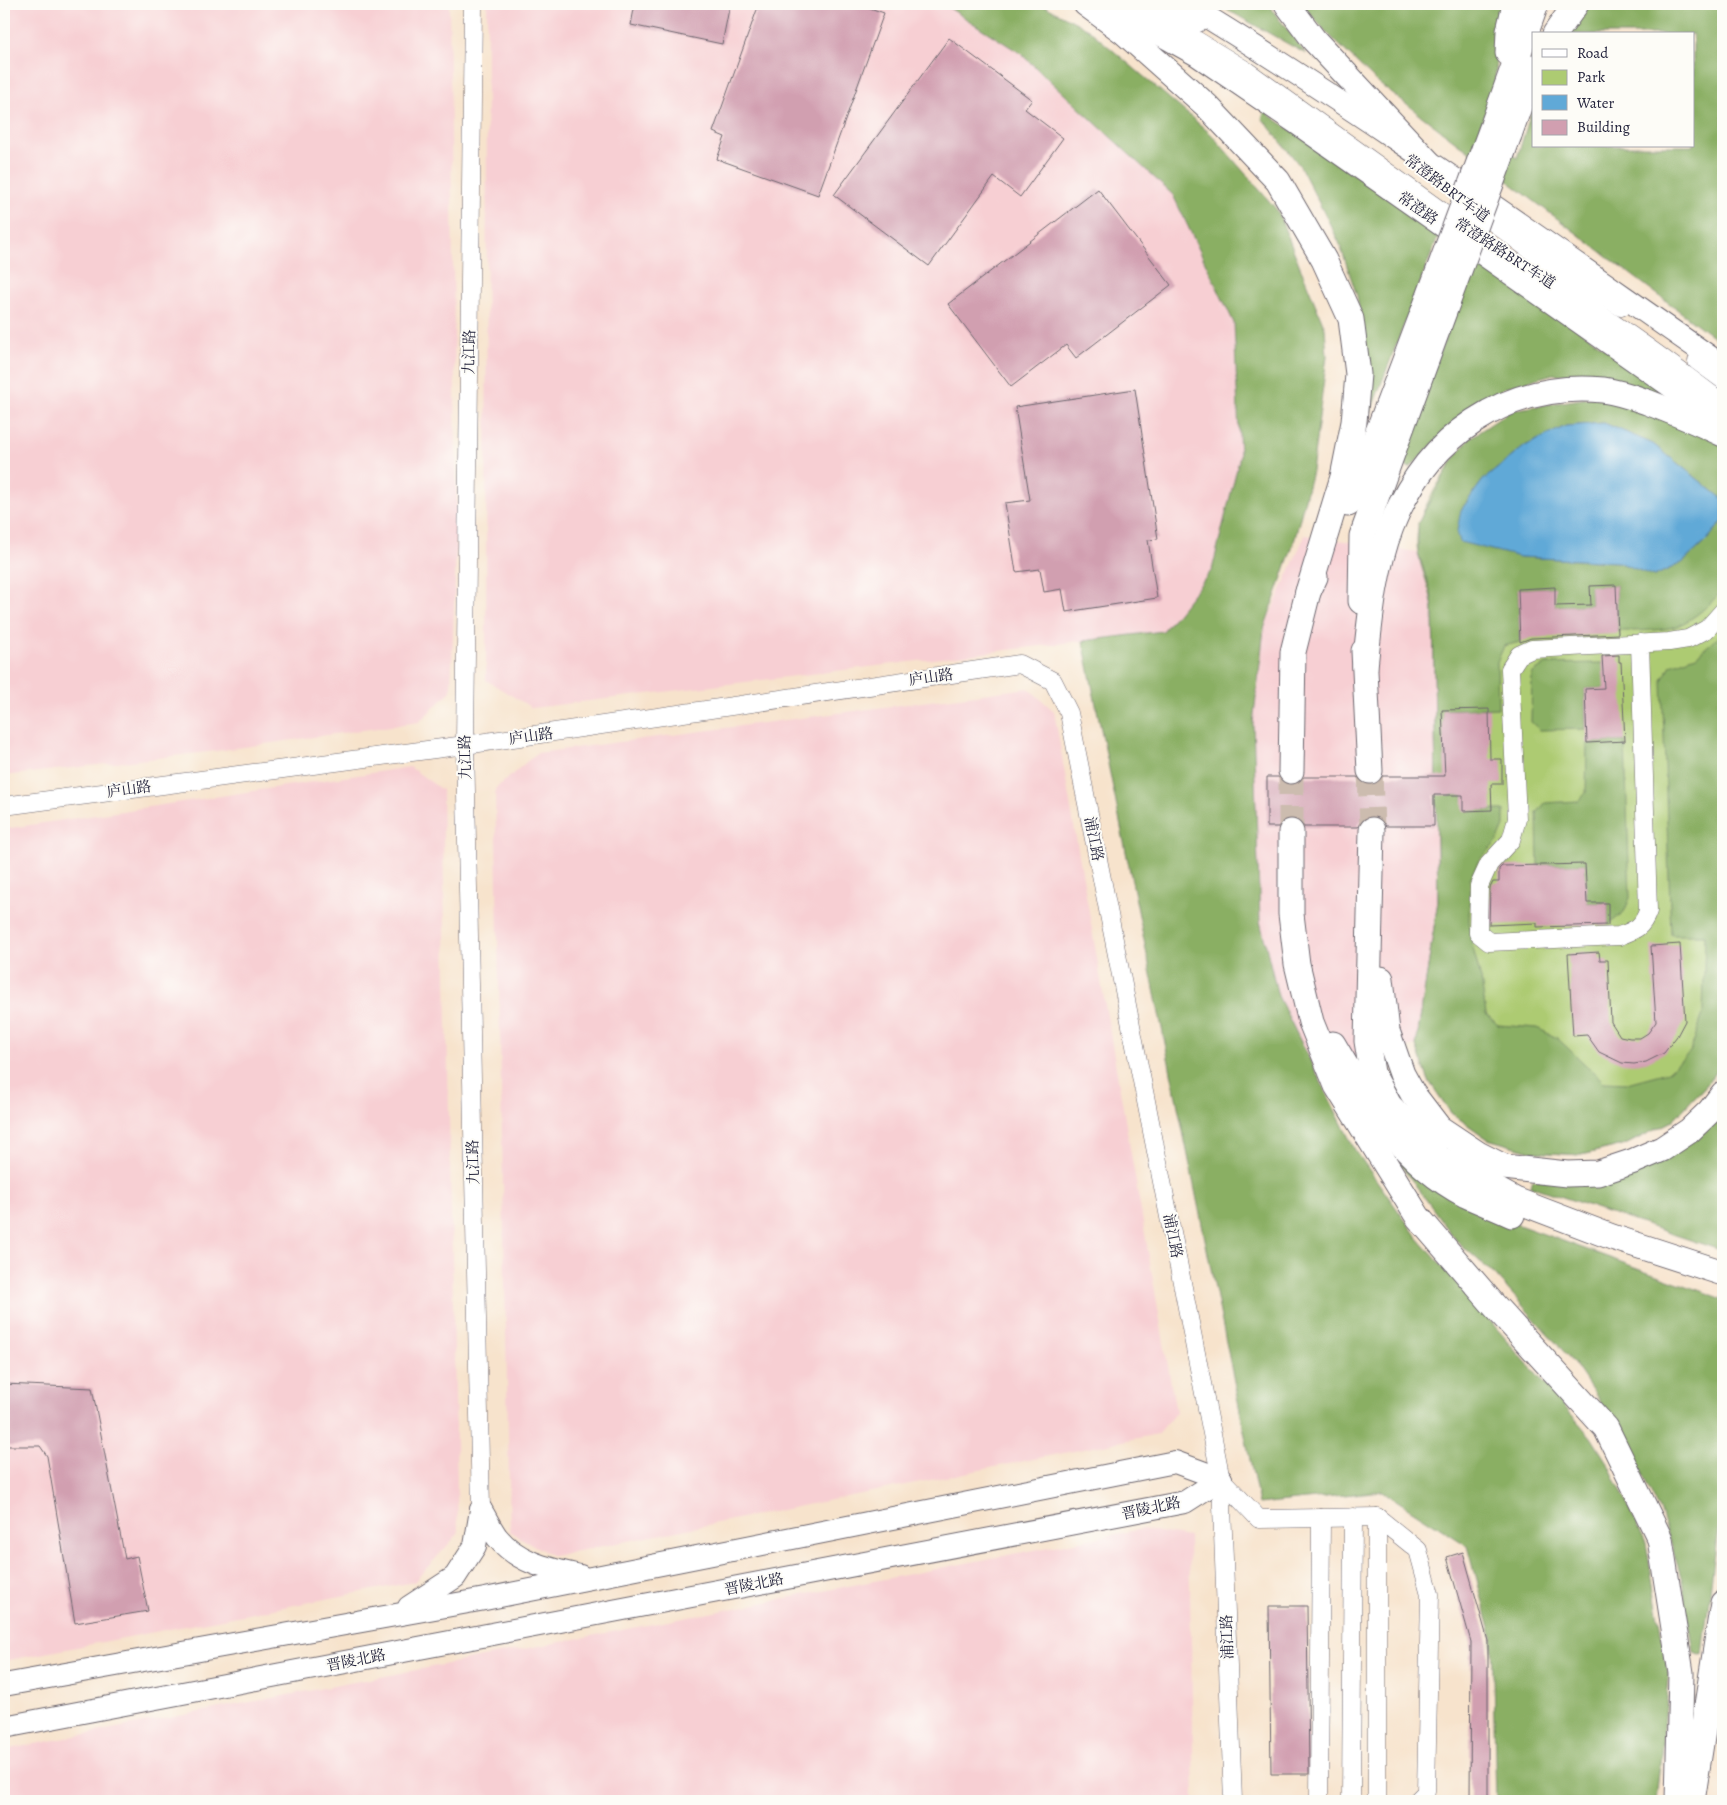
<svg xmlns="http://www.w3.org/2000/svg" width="1727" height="1805" font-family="Alegreya,'Noto Serif SC',serif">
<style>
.built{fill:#f7cfd3}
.green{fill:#adcb72;stroke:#687656}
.forest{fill:#8aaf64;stroke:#566850}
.water{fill:#60a9d7;stroke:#416689}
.building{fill:#d19fb0}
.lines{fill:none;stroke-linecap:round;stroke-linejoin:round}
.highway-tunnel{stroke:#ccbcaf;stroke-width:25;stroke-dasharray:25 12;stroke-linecap:butt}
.minor-casing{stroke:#6d666e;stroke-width:19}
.major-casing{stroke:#6d666e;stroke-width:24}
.highway-casing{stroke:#6d666e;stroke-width:27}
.minor{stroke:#fff;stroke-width:18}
.major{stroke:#fff;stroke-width:22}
.highway{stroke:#fff;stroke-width:25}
.highway-bridge-casing{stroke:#6d666e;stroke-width:27;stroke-linecap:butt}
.highway-bridge{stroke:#fff;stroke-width:25}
.labels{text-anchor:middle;stroke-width:4;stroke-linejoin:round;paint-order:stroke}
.street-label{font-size:15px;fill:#22223b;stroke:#fdfcf7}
</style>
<rect width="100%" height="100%" fill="#fdfcf7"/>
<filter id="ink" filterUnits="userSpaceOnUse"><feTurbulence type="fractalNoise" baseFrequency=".02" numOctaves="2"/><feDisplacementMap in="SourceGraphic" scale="10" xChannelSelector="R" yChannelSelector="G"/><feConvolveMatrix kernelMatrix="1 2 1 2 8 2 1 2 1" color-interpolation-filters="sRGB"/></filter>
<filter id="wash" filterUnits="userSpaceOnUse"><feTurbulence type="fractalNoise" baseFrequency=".0096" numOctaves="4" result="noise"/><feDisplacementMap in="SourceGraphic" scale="20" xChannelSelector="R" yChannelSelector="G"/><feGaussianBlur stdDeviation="1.12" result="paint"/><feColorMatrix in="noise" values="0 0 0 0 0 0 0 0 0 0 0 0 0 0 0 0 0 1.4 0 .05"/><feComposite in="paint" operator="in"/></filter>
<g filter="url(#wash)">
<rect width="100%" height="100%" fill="#f7e3cc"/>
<g class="built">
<polygon points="4,4 449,4 457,519 451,691 419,722 216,751 4,776"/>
<polygon points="487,4 943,4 1020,53 1173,195 1234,323 1240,456 1212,571 1163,631 532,708 486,680"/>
<polygon points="1453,460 1723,1061 1711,1080 1672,1121 1627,1144 1581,1155 1534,1152 1488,1139 1451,1113 1429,1081 1416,1046 1313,1066 1278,996 1260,921 1253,723 1264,629 1305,535 1417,552 1418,523"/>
<polygon points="1028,688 1054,711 1176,1412 1158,1434 553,1556 510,1532 495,789 537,753"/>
<polygon points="410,767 442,790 458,1534 414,1582 4,1661 4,829"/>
<polygon points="1142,1529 1189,1537 1194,1801 4,1801 4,1750"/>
</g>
<path class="green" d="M 1723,444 L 1723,1061 L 1711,1080 L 1672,1121 L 1627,1144 L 1581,1155 L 1534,1152 L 1488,1139 L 1451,1113 L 1429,1081 L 1416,1046 L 1438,901 L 1433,609 C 1430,587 1422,573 1418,553 C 1411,519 1437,487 1453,460 Z"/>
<g class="forest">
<polygon points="943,4 1041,4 1088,29 1211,134 1277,210 1325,328 1327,356 1312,471 1294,542 1264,629 1253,723 1260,921 1278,996 1355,1150 1417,1237 1591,1437 1608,1464 1646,1543 1669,1679 1656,1801 1496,1801 1492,1636 1468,1546 1382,1491 1259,1504 1083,641 1163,631 1212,570 1240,456 1234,323 1173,195 1020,53"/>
<polygon points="1217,4 1270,4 1273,11 1306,54"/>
<polygon points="1302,4 1506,4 1499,41 1494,89 1480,126 1517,158 1533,106 1533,146 1693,146 1693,34 1570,34 1590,4 1723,4 1723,344 1378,83 1326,32"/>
<polygon points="1265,112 1439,234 1370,413 1361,410 1366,356 1357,296 1339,242 1300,166 1262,118"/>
<polygon points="1475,257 1659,386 1656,393 1609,377 1553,374 1504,388 1461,414 1410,468 1399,462"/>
<path d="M 1594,397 L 1634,407 L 1723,444 L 1723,499 L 1653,444 L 1604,423 L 1566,426 L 1525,446 L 1483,480 L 1461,510 L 1520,557 L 1618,562 L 1654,576 L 1682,563 L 1706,541 L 1723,521 L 1723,589 C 1711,604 1696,618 1677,626 C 1663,631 1634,631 1618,631 L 1616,585 L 1590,587 L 1591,605 L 1555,606 L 1554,587 L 1518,589 L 1520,642 L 1504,646 L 1497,662 L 1498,708 L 1443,710 L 1444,755 L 1449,795 L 1463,795 L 1464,810 L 1504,810 L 1504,826 L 1497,842 L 1479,860 L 1470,879 L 1469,921 L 1473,948 L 1481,979 L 1486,1014 L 1498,1025 L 1537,1028 L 1557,1038 L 1604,1082 L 1627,1083 L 1668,1072 L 1690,1052 L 1703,1014 L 1705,935 L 1671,935 L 1662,680 L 1671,665 L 1696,656 L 1723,633 L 1723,1061 L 1711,1080 L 1672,1121 L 1627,1144 L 1581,1155 L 1534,1152 L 1488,1139 L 1451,1113 L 1429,1081 L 1416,1046 L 1438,901 L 1433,609 L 1431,592 L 1418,552 L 1418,523 L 1453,460 L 1470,438 L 1512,410 Z"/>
<polygon points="1603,663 1605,688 1585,689 1586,729 1540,730 1531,722 1532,674 1546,664"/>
<polygon points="1625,741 1630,898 1624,912 1608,925 1608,903 1587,903 1585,864 1538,865 1537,813 1545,803 1578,801 1586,793 1587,743"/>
<polygon points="1723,1108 1723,1251 1530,1186 1532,1179 1587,1183"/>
<polygon points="1398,1154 1469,1207 1723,1299 1723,1489 1702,1655 1694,1652 1682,1580 1662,1515 1624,1437 1574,1363 1496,1276 1456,1240 1396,1159"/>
</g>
<polygon class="water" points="1604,423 1653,444 1723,499 1723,521 1706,541 1682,563 1654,576 1618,562 1520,557 1460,542 1457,531 1461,510 1483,480 1525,446 1566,426"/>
<g id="blocks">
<g class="building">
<polygon points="635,4 730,4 722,44 631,25"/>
<polygon points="759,4 859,4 884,13 818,195 717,159 725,137 713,132"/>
<polygon points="949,38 1032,100 1025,109 1063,138 1020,197 994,177 929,266 834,195"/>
<polygon points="1098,189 1171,285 1076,358 1066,345 1011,387 948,304"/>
<polygon points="1135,389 1158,539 1148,540 1157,598 1066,612 1062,589 1044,592 1040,569 1016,572 1005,503 1030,500 1015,407"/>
<polygon points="1616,585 1618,634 1531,638 1520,642 1518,589 1555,587 1555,606 1591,605 1590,586"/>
<polygon points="1619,655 1619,662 1621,662 1625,741 1587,743 1585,689 1604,688 1602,656"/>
<polygon points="1489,709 1490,759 1502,759 1502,784 1491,784 1492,810 1463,811 1463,795 1434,795 1434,826 1386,826 1380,818 1372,816 1365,818 1360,822 1358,827 1304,827 1299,820 1291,818 1283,820 1278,827 1267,827 1267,777 1278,777 1283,783 1291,785 1298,783 1304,777 1357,777 1363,784 1370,785 1378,783 1383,776 1445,776 1442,710"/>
<polygon points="1585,864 1587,903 1608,903 1608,925 1537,927 1537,923 1489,925 1490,888 1493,882 1499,882 1499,869 1502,866"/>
<polygon points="1680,944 1685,1021 1677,1036 1664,1053 1646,1062 1634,1064 1622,1063 1599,1052 1587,1035 1573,1036 1568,954 1599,952 1600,960 1608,960 1611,1022 1620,1036 1630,1038 1640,1038 1648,1033 1656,1022 1651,946"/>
<polygon points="4,1384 92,1388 125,1559 137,1556 148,1611 75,1623 47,1456 40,1446 4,1446"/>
<polygon points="1463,1552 1488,1641 1488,1801 1470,1801 1471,1642 1447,1557"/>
<polygon points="1269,1606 1307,1606 1309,1774 1271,1774"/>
</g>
</g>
</g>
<g filter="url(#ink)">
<use href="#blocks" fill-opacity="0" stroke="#6d666e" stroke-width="1"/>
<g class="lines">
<g class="highway-tunnel">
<polyline points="1370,771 1372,830"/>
<polyline points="1291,832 1291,771"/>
</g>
<defs>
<g id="minor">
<polyline points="473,4 465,745 481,1510"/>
<polyline points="1137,4 1247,71 1465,228"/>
<polyline points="1165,4 1198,23"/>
<polyline points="1473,207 1538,256 1621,307"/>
<path d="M 1504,256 C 1527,272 1553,284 1576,299 C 1627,331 1675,367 1723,403"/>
<polyline points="1697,361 1723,380"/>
<path d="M 1640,643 L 1648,911 C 1642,928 1635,930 1619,936 L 1489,942 L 1478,933 L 1479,886 L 1489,864 L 1511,840 L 1517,819 L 1510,669 L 1519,655 L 1532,649 L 1669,642 L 1688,639 L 1707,629 L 1723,611"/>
<polyline points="4,806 465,745 1020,664 1053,681 1069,713 1221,1479 1233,1801"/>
<polyline points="1221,1479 1259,1519 1377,1517 1418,1550 1430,1594 1426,1792 1417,1801"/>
<polyline points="1377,1517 1377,1801"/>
<polyline points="1319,1801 1321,1518"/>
<polyline points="1351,1801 1353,1517"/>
</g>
<g id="major">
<polyline points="1106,4 1197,55 1295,122 1723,423"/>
<path d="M 1186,4 C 1370,116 1546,243 1723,366"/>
<path d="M 481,1510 C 486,1518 491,1529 497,1537 C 518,1563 549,1569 580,1576"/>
<polyline points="409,1607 455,1577 475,1546 481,1510"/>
<polyline points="4,1685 485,1599 1175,1462 1221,1479"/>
<polyline points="4,1727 1185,1502 1221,1479"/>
</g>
<g id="highway">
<polyline points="1086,4 1124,32 1207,106 1278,181 1324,260 1351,319 1358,374 1354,422 1343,477 1308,592"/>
<polyline points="1287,4 1314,40 1428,162"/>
<polyline points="1555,34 1576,4"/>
<polyline points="1508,53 1509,31 1515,4"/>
<polyline points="1493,125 1536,4"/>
<polyline points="1509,135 1533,67"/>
<polyline points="1348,504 1360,479 1423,313"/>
<polyline points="1361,601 1362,536 1438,328"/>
<polyline points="1364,651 1370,771"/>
<path d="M 1365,667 C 1370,620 1374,571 1391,527 C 1426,437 1506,381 1603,390 C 1618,392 1633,397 1647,402 C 1673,412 1698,422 1723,434"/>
<polyline points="1291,771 1293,652 1308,592 1315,577"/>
<polyline points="1372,830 1367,1041 1372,1073 1389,1105 1439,1158 1515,1200 1612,1237 1723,1273"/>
<polyline points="1291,832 1291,914 1297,964 1311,1022 1337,1086 1418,1217 1492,1303 1606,1428 1660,1539 1681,1673 1678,1801"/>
<polyline points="1381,979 1387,1031 1402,1074 1413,1094 1439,1128 1478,1154 1504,1167 1567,1174 1598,1173 1634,1161 1662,1149 1689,1131 1710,1111 1723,1094"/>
<path d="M 1333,1044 C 1367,1102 1403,1163 1466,1195 C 1481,1202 1497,1208 1512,1215"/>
<polyline points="1692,1801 1723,1603"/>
</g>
</defs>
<use href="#minor" class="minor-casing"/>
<use href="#major" class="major-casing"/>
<use href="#highway" class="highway-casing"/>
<use href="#minor" class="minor"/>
<use href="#major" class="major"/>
<use href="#highway" class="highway"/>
<defs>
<g id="highway-bridge">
<polyline points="1423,313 1493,125"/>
<polyline points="1438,328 1509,135"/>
</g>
</defs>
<use href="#highway-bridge" class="highway-bridge-casing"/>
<use href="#highway-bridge" class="highway-bridge"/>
</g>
</g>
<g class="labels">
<g class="street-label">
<text transform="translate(1447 188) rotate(37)" y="5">常澄路BRT车道</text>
<text transform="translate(1418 208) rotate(35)" y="5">常澄路</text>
<text transform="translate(1505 253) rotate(33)" y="5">常澄路路BRT车道</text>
<text transform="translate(469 352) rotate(-89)" y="5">九江路</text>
<text transform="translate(931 677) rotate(-8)" y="5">庐山路</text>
<text transform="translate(531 736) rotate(-8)" y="5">庐山路</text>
<text transform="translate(465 757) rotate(-91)" y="5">九江路</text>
<text transform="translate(129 789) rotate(-8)" y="5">庐山路</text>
<text transform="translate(1094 839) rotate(79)" y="5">浦江路</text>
<text transform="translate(473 1162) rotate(-91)" y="5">九江路</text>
<text transform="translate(1173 1236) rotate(79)" y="5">浦江路</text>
<text transform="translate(1151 1508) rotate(-12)" y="5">晋陵北路</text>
<text transform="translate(754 1584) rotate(-11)" y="5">晋陵北路</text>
<text transform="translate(1227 1637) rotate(-92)" y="5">浦江路</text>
<text transform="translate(356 1660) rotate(-11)" y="5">晋陵北路</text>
</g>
</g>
<rect width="1727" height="1805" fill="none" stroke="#fdfcf7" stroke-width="20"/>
<rect x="1532" y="32" width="162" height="115" fill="#fdfcf7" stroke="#a5a5ac"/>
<rect x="1542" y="49" width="25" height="8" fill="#ffffff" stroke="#a5a5ac"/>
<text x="1577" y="58" font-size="15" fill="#22223b">Road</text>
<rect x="1542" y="70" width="25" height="15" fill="#adcb72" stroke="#a5a5ac"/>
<text x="1577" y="82" font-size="15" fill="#22223b">Park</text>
<rect x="1542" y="95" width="25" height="15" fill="#60a9d7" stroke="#a5a5ac"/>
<text x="1577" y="108" font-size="15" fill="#22223b">Water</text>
<rect x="1542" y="120" width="25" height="15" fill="#d19fb0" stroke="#a5a5ac"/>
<text x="1577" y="132" font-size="15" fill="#22223b">Building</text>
</svg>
